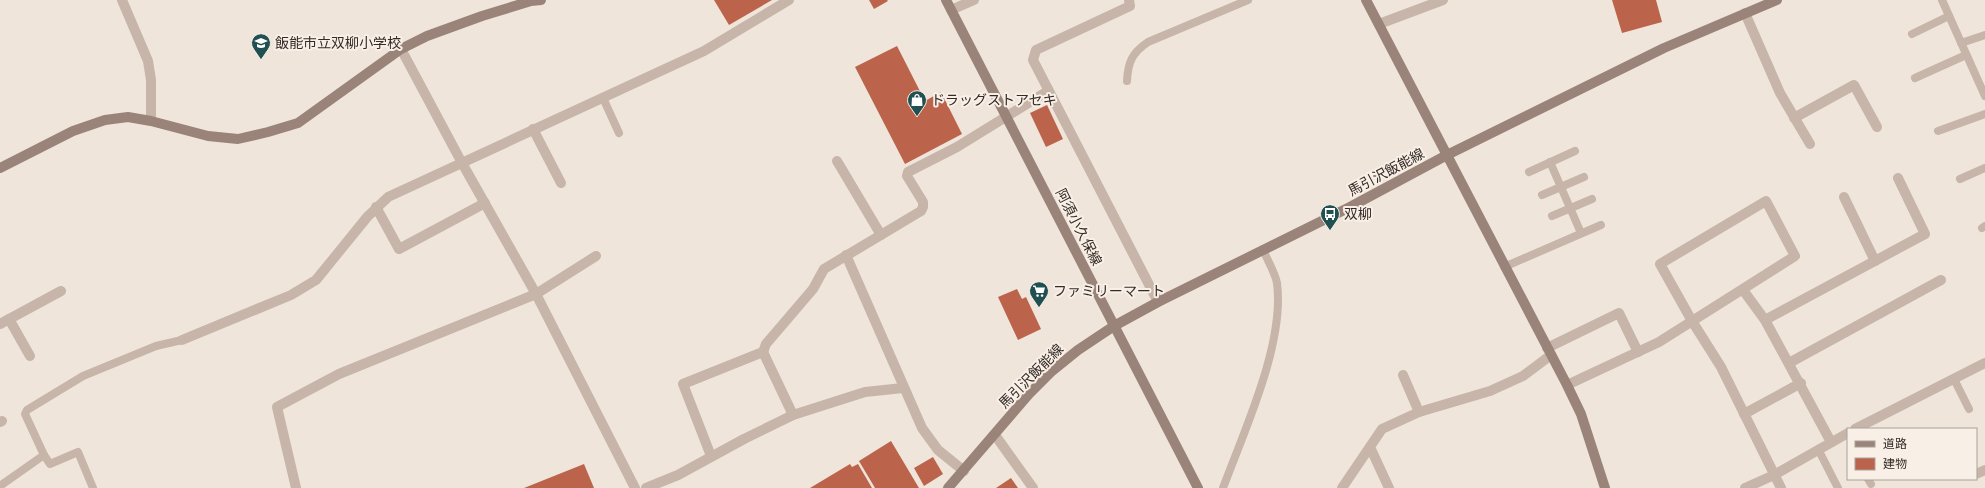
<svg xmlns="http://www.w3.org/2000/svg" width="1985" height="488" font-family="Cabin,'Noto Sans JP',sans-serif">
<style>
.building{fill:#bc644b}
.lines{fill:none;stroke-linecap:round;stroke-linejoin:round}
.lane{stroke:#c6b5a8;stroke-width:8}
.street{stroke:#c6b5a8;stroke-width:10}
.secondary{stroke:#9a8479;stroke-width:10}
.labels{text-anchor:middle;stroke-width:4;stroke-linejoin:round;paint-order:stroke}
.poi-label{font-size:14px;fill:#342b27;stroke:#f8efe6;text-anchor:start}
.street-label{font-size:14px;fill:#342b27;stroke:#f8efe6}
</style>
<rect width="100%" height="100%" fill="#efe5db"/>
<g class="building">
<polygon points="714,0 772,0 729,25"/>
<polygon points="869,0 887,0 888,1 874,9"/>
<polygon points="1612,0 1656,0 1662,22 1622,33"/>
<polygon points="897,46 925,101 941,92 962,134 905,164 855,67"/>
<polygon points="1047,105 1063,139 1046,147 1030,113"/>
<polygon points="1017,289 1022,299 1026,297 1041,329 1018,340 998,297"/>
<polygon points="891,441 919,488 875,488 859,461"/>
<polygon points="933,457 943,474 924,486 914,468"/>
<polygon points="584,464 594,488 524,488"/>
<polygon points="850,464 852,467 858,464 872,488 810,488"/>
<polygon points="1011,478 1018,488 996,488"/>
</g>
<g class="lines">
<g class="lane">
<polyline points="1942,0 1985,96"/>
<polyline points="1912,34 1949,16"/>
<polyline points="1961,43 1985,35"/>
<polyline points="1915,78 1966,55"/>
<path d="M 1127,81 C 1128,62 1132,53 1148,42 L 1248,0"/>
<polyline points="603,98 619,133"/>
<polyline points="1938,131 1985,114"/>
<polyline points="1550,162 1581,233"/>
<polyline points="1529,172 1575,151"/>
<polyline points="1960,179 1985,168"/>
<polyline points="1542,195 1584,177"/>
<polyline points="1552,216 1592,199"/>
<polyline points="1982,228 1985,226"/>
<polyline points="1504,267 1601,225"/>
<polyline points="1954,379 1969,409"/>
<polyline points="1818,449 1838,488"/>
<polyline points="44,455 25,414 27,410 83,376 156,346 182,340"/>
<polyline points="1868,479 1871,484"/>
<polyline points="0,486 44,455 50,464 78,452 93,488"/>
<path d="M 1223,488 C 1244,431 1285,344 1277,283 C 1275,272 1267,260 1263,249"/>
</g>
<g class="street">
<polyline points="122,0 148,61 151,80 151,121"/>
<polyline points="1129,0 1130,6 1036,50 1033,60 1158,302"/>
<polyline points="951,10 974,0"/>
<polyline points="1745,13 1780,93 1810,144"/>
<polyline points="1379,24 1443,0"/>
<polyline points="401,49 462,163 536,294 635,488"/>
<polyline points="1794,118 1854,85 1877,127"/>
<polyline points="533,129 561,183"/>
<polyline points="837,161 881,235"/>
<polyline points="1844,197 1875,261"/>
<polyline points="376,207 399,249 485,203"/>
<polyline points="846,255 922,428 938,450 964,471"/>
<polyline points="1743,290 1765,320 1831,442"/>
<polyline points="9,319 30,356"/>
<polyline points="1765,320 1925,234 1898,178"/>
<polyline points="0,324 61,291"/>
<polyline points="182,340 291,295 316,280 368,216 388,197 704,51 789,0"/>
<polyline points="1547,348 1619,313 1638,352"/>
<polyline points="763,352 793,415"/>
<polyline points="1789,363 1941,280"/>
<polyline points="1403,375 1419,412"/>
<polyline points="1567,385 1659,342 1795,256 1766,201 1660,264 1692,321 1721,367 1781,488"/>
<polyline points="1744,414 1801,383"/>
<polyline points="0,422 2,421"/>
<polyline points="1855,429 1985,363"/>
<polyline points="995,435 1033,488"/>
<polyline points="1370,447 1389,488"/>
<polyline points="711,456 683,384 763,352 766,344 813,289 824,269 921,211 923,207 923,202 907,176 908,172 957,147 1048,91"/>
<polyline points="1976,474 1985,470"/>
<polyline points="296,488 277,407 339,374 536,294 596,256"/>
<polyline points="646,488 678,475 744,439 793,415 865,392 903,388"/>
<polyline points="1342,488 1382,429 1419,412 1490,391 1523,376 1551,355"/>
<polyline points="1745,488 1774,475 1848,433"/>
</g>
<g class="secondary">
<polyline points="946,0 1198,488"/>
<polyline points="1366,0 1567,385 1581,414 1605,488"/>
<polyline points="0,168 73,131 105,120 128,117 151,121 208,136 238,139 268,132 298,123 401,49 427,36 482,16 531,1 541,0"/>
<polyline points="948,488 1029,394 1052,371 1078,350 1114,326 1158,302 1350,207 1447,155 1664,48 1777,0"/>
</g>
</g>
<defs>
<symbol id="school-pin" viewBox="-11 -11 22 30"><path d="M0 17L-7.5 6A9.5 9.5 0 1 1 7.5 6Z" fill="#205052" stroke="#f8efe6"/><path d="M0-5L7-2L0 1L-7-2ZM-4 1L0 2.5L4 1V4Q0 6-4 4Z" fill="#fff"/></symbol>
<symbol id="shop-pin" viewBox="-11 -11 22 30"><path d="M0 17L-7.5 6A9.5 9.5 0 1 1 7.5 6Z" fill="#205052" stroke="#f8efe6"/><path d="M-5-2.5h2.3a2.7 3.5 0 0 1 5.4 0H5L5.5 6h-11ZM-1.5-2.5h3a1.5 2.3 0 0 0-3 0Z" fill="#fff"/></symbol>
<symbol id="bus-pin" viewBox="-11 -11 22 30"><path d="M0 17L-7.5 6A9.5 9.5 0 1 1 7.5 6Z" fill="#205052" stroke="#f8efe6"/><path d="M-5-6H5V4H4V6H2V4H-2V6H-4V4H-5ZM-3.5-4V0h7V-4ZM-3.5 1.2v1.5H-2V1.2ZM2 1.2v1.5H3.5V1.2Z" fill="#fff"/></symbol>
<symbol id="supermarket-pin" viewBox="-11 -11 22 30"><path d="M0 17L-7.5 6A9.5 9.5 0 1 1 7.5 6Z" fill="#205052" stroke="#f8efe6"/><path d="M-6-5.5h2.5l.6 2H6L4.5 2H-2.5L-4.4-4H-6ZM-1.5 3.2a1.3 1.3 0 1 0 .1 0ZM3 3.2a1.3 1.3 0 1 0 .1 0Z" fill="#fff"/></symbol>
</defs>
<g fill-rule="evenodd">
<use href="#school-pin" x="250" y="32" width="22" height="30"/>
<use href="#shop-pin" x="906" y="89" width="22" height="30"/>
<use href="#bus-pin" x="1319" y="203" width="22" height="30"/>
<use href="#supermarket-pin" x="1028" y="280" width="22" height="30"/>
</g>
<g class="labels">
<g class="poi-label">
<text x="275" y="48">飯能市立双柳小学校</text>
<text x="931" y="105">ドラッグストアセキ</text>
<text x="1344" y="219">双柳</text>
<text x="1053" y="296">ファミリーマート</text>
</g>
<g class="street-label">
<text transform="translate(1386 172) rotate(-28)" y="5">馬引沢飯能線</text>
<text transform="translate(1079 227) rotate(63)" y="5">阿須小久保線</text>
<text transform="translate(1031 376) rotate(-45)" y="5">馬引沢飯能線</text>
</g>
</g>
<rect x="1847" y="428" width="130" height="52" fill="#f8efe6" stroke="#aaa19a"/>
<rect x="1855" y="441" width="20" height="6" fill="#9a8479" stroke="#aaa19a"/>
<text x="1883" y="448" font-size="12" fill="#342b27">道路</text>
<rect x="1855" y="458" width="20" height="12" fill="#bc644b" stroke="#aaa19a"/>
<text x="1883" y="468" font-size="12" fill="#342b27">建物</text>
</svg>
